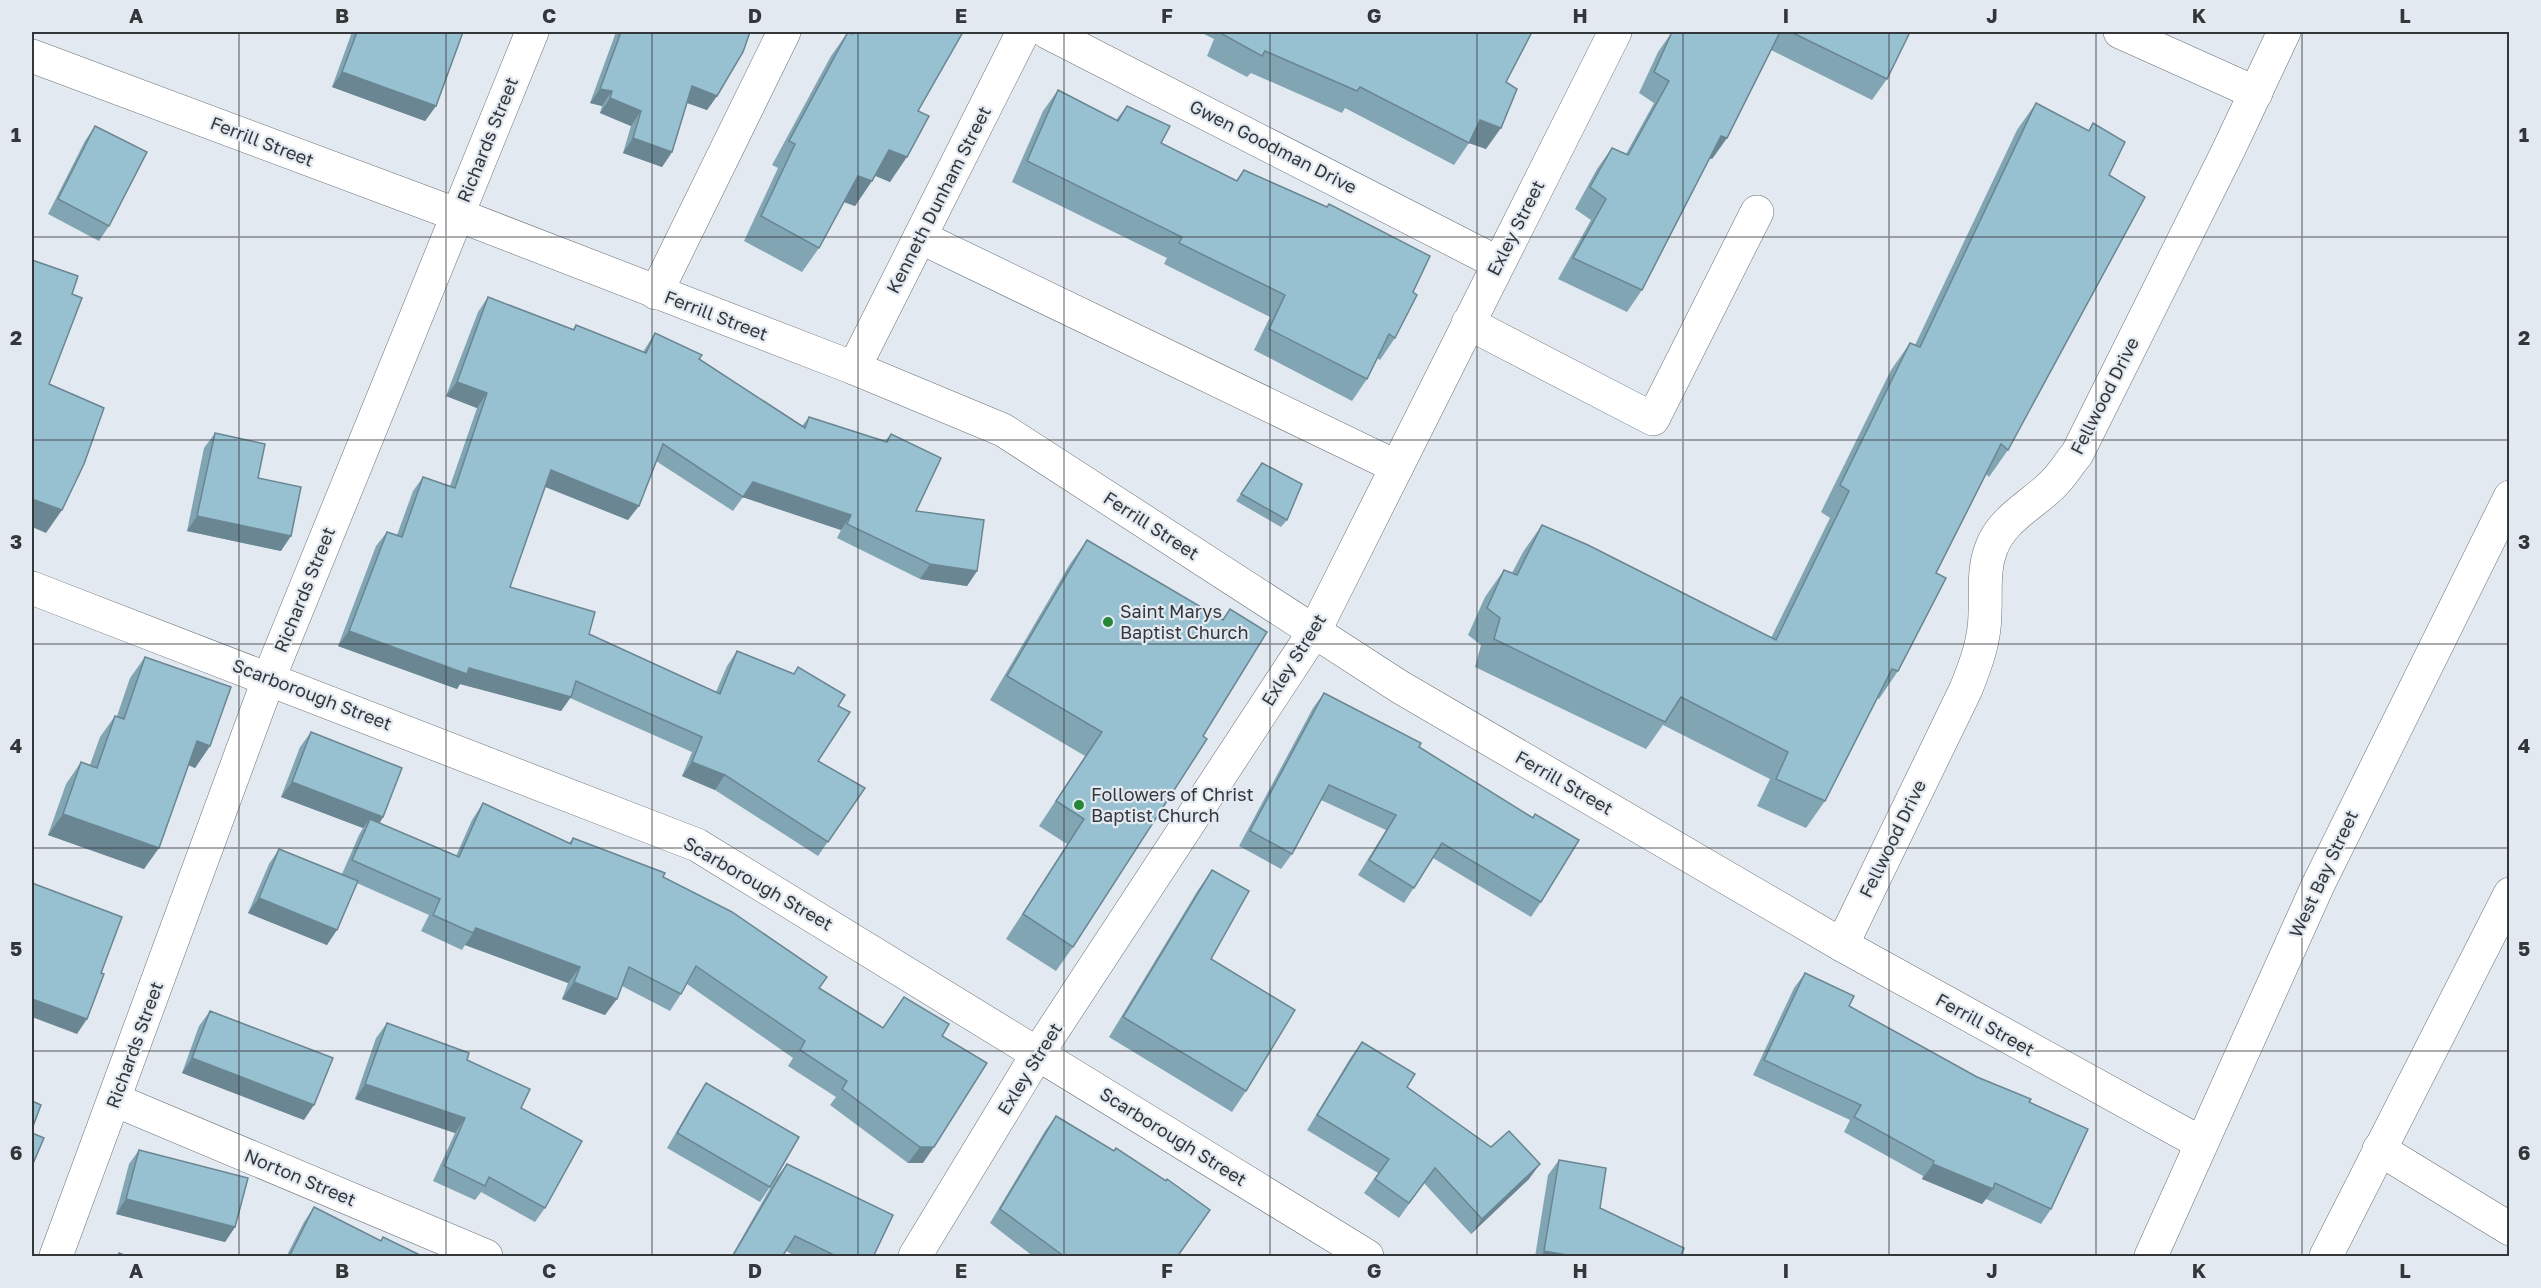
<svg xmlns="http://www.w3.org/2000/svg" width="2541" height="1288" font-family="'Golos Text',sans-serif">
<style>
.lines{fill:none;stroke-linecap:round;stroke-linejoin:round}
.minor-casing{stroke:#6a7177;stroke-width:34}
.major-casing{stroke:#6a7177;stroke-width:34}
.minor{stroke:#fff;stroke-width:33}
.major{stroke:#fff;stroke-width:33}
.wall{fill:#82a5b4}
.shaded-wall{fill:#6a8692}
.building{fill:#97c0d1;stroke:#6a8692;stroke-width:1.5}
.grid{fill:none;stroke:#34373a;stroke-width:1.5;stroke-opacity:0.55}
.poi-dot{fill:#268638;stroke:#e2e9f0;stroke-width:2}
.labels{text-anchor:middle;stroke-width:4.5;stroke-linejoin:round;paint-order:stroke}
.street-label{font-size:18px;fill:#34373a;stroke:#e2e9f0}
.poi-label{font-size:18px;fill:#34373a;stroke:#e2e9f0;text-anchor:start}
.neatline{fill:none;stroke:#34373a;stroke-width:2}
.grid-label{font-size:20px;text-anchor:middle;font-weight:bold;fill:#34373a}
</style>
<rect width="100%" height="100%" fill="#e2e9f0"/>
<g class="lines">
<defs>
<g id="minor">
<polyline points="1047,32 1498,263"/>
<polyline points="2120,32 2256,93"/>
<polyline points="32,56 458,215 854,368 1003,430 1400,687 1842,945 2201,1143"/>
<polyline points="920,237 1397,467"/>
<polyline points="656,293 784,32"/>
<polyline points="1468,323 1653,419 1757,212"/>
<polyline points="854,368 1023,32"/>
<polyline points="32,588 697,845 1367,1256"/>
<path d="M 1842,945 L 1966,689 C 1976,664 1985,640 1985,613 C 1986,591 1983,570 1991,549 C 2002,518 2033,505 2054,483 C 2063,474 2069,463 2077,454 L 2228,151 L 2284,32"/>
<polyline points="115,1100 486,1256"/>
<polyline points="2379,1149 2510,1229"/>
<polyline points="56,1256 269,678 532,32"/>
<polyline points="915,1256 1038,1053 1314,632 1615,32"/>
</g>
<g id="major">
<polyline points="2151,1256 2318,885 2510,497"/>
<polyline points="2326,1256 2510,894"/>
</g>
</defs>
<use href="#minor" class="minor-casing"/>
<use href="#major" class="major-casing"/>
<use href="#minor" class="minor"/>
<use href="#major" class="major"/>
</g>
<g class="wall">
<polygon points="352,32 463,32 436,106 425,121 332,87"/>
<polygon points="616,32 750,32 717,96 707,110 687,103 672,152 662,167 623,153 631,126 600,113 602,106 590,103"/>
<polygon points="848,32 963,32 918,111 890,182 875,176 855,206 844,202 819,248 802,272 744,241 778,168 772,165 831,56"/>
<polygon points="1200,32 1532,32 1506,82 1486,149 1469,143 1454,165 1345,108 1342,113 1251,73 1247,77 1207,56 1214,39"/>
<polygon points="1672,32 1910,32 1887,79 1872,100 1771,50 1727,138 1712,159 1710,158 1642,290 1627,312 1558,279 1591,220 1575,209 1597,169 1612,148 1626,154 1654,103 1639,93 1658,52"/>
<polygon points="1058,90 1116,120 1127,106 1161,143 1236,181 1244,170 1327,207 1329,204 1413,292 1395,338 1380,360 1377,358 1367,379 1352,401 1254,350 1270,317 1164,264 1167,258 1012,182 1043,111"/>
<polygon points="2036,103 2088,131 2093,123 2109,175 2008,450 1989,477 1986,474 1936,573 1898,671 1879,699 1877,698 1825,801 1806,828 1757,806 1770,779 1663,725 1646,749 1475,667 1481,645 1468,635 1485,597 1504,570 1512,573 1523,552 1542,525 1771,638 1830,518 1821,512 1891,370 1910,343 1915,345 2017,130"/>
<polygon points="95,126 109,226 99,241 48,214 85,141"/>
<polygon points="488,297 573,329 576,325 643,352 655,333 699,359 802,426 809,417 885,441 891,434 916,511 977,571 967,586 920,579 837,538 841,530 743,497 733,511 656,461 628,520 545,487 510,587 589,634 716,692 727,666 737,651 838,706 818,761 865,788 818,856 715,790 682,776 692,752 570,698 561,711 460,684 457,689 338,646 376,546 387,532 397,535 413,491 423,477 450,486 477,408 446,396 478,312"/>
<polygon points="215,433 258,478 281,551 187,531 204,448"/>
<polygon points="1262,463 1287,520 1281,527 1236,501"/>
<polygon points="1087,540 1222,620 1230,609 1073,947 1056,971 1006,939 1067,844 1039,826 1085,756 990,700 1070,564"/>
<polygon points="145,657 210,746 195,768 188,765 144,869 48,835 66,784 81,762 90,765 100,737 115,716 117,716 130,678"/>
<polygon points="1324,693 1419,747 1541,902 1531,917 1433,858 1404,903 1358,875 1386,830 1321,800 1292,854 1281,869 1239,846 1313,708"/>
<polygon points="311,732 383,817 380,823 456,856 472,820 483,803 569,843 573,838 663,877 819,988 883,1027 942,1036 923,1163 908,1163 830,1105 836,1097 788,1066 793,1058 687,984 681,994 670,1011 622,986 605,1015 562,999 568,983 465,945 462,950 421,931 429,915 357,883 327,945 248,913 269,864 279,849 342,874 359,835 363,828 281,797 300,747"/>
<polygon points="1212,870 1211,959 1246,1091 1232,1112 1109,1037 1198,890"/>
<polygon points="1805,973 1849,1006 1977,1077 2029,1102 2051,1209 2041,1224 1986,1199 1982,1204 1922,1179 1923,1176 1844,1132 1850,1120 1753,1075 1794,988"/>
<polygon points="210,1011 304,1120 182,1073 199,1026"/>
<polygon points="387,1023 467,1060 521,1108 545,1208 535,1222 481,1192 475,1200 433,1181 455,1133 355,1099 376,1038"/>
<polygon points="1362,1042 1407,1087 1529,1179 1471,1234 1424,1183 1399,1218 1364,1193 1378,1173 1307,1130 1351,1057"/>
<polygon points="706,1083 770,1187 760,1202 667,1148 696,1098"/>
<polygon points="1056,1116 1177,1257 1034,1257 990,1223 1045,1131"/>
<polygon points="139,1150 235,1227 225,1242 116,1214 129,1164"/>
<polygon points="1559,1160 1600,1208 1680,1257 1535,1257 1548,1175"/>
<polygon points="787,1164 873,1257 797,1257 786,1251 782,1257 731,1257 776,1178"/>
<polygon points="314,1207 381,1241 383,1237 424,1257 286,1257 304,1222"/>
</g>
<g class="shaded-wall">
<polygon points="342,72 436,106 425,121 332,87"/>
<polygon points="692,86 717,96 707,110 682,101"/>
<polygon points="600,89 612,91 602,106 590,103"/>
<polygon points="610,98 641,111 631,126 600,113"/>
<polygon points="1480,120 1501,128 1486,149 1469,143"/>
<polygon points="1721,136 1727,138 1712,159 1706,157"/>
<polygon points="633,138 672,152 662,167 623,153"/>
<polygon points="889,150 907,157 890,182 872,174"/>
<polygon points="858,176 872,181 855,206 841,201"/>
<polygon points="457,382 487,393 477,408 446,396"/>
<polygon points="551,470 639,506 628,520 541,485"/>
<polygon points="753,482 851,515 841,530 742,497"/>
<polygon points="32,499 62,510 46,533 32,527"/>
<polygon points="197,516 291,536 281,551 187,531"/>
<polygon points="930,564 977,571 967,586 920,579"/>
<polygon points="349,631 469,668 571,697 561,711 460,684 457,689 338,646"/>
<polygon points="197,741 210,746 195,768 182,762"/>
<polygon points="692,762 725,775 715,790 682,776"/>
<polygon points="292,782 383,817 373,832 370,819 363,828 281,797"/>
<polygon points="63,814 159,848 144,869 48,835"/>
<polygon points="259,898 337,930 327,945 248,913"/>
<polygon points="476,928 580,967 568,983 465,945 473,933"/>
<polygon points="574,982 617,999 605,1015 562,999"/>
<polygon points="32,999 87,1019 77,1034 32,1017"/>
<polygon points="192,1058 314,1105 304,1120 182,1073"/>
<polygon points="365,1084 465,1118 455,1133 355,1099"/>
<polygon points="920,1147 934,1147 923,1163 908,1163"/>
<polygon points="1540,1164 1529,1179 1471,1234 1482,1219"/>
<polygon points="1933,1164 1993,1189 1982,1204 1922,1179"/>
<polygon points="126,1199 235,1227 225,1242 116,1214"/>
<polygon points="1544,1251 1577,1257 1541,1257"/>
</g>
<g class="building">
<polygon points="357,32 463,32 436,106 342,72"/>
<polygon points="621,32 750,32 743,52 717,96 692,86 672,152 633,138 641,111 610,98 612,91 600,89"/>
<polygon points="848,32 852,34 853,32 963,32 918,111 929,116 907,157 889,150 872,181 858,176 819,248 761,216 795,144 789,141"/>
<polygon points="1223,32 1532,32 1506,82 1517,89 1501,128 1480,120 1469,143 1360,87 1357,91 1265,51 1262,56 1222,34"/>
<polygon points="1672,32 1676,33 1677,32 1780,32 1727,138 1721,136 1642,290 1573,258 1606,199 1590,187 1612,148 1628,155 1669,81 1654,72"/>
<polygon points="1791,32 1910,32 1887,79"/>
<polygon points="1058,90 1118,121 1127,106 1170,126 1161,143 1237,181 1244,170 1327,207 1329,204 1430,256 1413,292 1417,295 1395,338 1389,334 1367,379 1269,329 1285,295 1179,243 1182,237 1027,161"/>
<polygon points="2036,103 2089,131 2093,123 2125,142 2109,175 2145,197 2008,450 2001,444 1936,573 1946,578 1898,671 1892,669 1825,801 1776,779 1788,752 1681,697 1665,722 1494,639 1500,618 1487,608 1504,570 1517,575 1542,525 1588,545 1776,640 1849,491 1840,485 1910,343 1920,347"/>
<polygon points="95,126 147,152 109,226 58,199"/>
<polygon points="32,260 78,276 72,294 82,298 49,384 104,408 84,464 62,510 32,499"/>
<polygon points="488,297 574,330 576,325 646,353 655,333 702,355 699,359 805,428 809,417 887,442 891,434 941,458 916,511 984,520 977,571 930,564 847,524 851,515 753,482 743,497 663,444 639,506 551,470 510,587 595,612 589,634 720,694 737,651 794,674 798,667 845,695 838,706 850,712 818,761 865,788 828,842 725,775 692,762 702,737 576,681 571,697 469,668 467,674 349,631 387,532 402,537 423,477 455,488 487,393 457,382"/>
<polygon points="215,433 265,444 258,478 301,487 291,536 197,516"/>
<polygon points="1262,463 1302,484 1287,520 1241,494"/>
<polygon points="1087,540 1223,620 1230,609 1267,632 1203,736 1207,739 1073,947 1023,914 1084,819 1056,801 1102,732 1007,676"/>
<polygon points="145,657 231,687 210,746 197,741 159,848 63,814 81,762 97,768 115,716 124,719"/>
<polygon points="1324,693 1421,743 1419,747 1533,818 1535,814 1579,840 1541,902 1442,843 1414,888 1369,860 1396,815 1329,785 1292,854 1250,831"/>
<polygon points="311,732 402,768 383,817 292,782"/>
<polygon points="483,803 571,844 573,838 665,873 663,877 732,912 827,977 819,988 883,1028 904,997 949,1024 942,1036 987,1063 934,1147 920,1147 842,1089 847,1081 800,1050 805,1041 696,966 681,994 629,967 617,999 574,982 580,967 476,928 473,933 433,915 440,899 352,860 370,819 459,857"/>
<polygon points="279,849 358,881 337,930 259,898"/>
<polygon points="1212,870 1249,891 1211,959 1295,1010 1246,1091 1123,1017"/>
<polygon points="32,883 122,917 101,973 104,974 87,1019 32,999"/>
<polygon points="1805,973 1854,996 1849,1006 1977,1077 2031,1099 2029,1102 2088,1129 2051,1209 1995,1183 1993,1189 1933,1164 1934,1161 1854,1117 1861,1105 1764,1060"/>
<polygon points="210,1011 333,1058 314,1105 192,1058"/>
<polygon points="387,1023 469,1053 467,1060 530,1089 521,1108 582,1141 545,1208 489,1177 485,1186 444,1166 465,1118 365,1084"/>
<polygon points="1362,1042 1415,1074 1407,1087 1491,1147 1509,1131 1540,1164 1482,1219 1435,1168 1409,1203 1375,1179 1389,1159 1317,1115"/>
<polygon points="706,1083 799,1137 770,1187 677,1133"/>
<polygon points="32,1101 41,1105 32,1129"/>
<polygon points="1056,1116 1114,1151 1116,1148 1166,1181 1167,1179 1210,1210 1177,1257 1065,1257 1000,1209"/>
<polygon points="32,1133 44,1138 32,1166"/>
<polygon points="139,1150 248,1178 235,1227 126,1199"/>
<polygon points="1559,1160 1606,1168 1600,1208 1684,1248 1680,1257 1578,1257 1544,1251"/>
<polygon points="787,1164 893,1215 873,1257 838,1257 795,1236 782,1257 732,1257"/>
<polygon points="314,1207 381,1241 383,1237 424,1257 289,1257"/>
<polygon points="119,1253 129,1257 118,1257"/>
</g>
<path class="grid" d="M 239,32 L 239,1256M 446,32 L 446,1256M 652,32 L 652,1256M 858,32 L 858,1256M 1064,32 L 1064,1256M 1270,32 L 1270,1256M 1477,32 L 1477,1256M 1683,32 L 1683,1256M 1889,32 L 1889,1256M 2096,32 L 2096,1256M 2302,32 L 2302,1256M 32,237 L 2510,237M 32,440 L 2510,440M 32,644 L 2510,644M 32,848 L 2510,848M 32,1051 L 2510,1051"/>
<g class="poi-dot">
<circle cx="1108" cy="622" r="6"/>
<circle cx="1079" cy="805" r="6"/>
</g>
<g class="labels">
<g class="street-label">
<text transform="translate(488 140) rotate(-68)" y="6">Richards Street</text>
<text transform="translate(262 142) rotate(21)" y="6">Ferrill Street</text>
<text transform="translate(1273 147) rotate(27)" y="6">Gwen Goodman Drive</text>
<text transform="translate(939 200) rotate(-63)" y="6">Kenneth Dunham Street</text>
<text transform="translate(1516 228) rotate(-63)" y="6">Exley Street</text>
<text transform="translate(716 316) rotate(21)" y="6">Ferrill Street</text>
<text transform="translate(2105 396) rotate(-63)" y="6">Fellwood Drive</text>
<text transform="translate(1151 526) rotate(33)" y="6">Ferrill Street</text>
<text transform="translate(305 590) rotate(-68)" y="6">Richards Street</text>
<text transform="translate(1294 660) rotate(-58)" y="6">Exley Street</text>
<text transform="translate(312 695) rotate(21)" y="6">Scarborough Street</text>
<text transform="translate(1564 783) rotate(30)" y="6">Ferrill Street</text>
<text transform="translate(1893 839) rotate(-64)" y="6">Fellwood Drive</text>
<text transform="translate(2324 874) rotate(-65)" y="6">West Bay Street</text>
<text transform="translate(758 884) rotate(30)" y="6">Scarborough Street</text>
<text transform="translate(1985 1025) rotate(29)" y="6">Ferrill Street</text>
<text transform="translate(135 1045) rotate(-70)" y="6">Richards Street</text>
<text transform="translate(1030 1069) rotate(-58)" y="6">Exley Street</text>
<text transform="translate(1173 1137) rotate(32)" y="6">Scarborough Street</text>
<text transform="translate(300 1178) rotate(23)" y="6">Norton Street</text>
</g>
<g class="poi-label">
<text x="1120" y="618">Saint Marys<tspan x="1120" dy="21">Baptist Church</tspan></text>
<text x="1091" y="801">Followers of Christ<tspan x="1091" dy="21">Baptist Church</tspan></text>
</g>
</g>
<rect width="2541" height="1288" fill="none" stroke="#e2e9f0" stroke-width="66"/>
<rect x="33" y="33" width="2475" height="1222" class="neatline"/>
<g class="grid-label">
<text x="136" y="23">A</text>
<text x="342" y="23">B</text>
<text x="549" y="23">C</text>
<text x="755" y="23">D</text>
<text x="961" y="23">E</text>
<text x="1167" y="23">F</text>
<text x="1374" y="23">G</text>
<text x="1580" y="23">H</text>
<text x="1786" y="23">I</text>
<text x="1992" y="23">J</text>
<text x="2199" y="23">K</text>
<text x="2405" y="23">L</text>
<text x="16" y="142">1</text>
<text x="2524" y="142">1</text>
<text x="16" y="345">2</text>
<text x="2524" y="345">2</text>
<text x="16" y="549">3</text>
<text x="2524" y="549">3</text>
<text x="16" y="753">4</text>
<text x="2524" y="753">4</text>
<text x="16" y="956">5</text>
<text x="2524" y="956">5</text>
<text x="16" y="1160">6</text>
<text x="2524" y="1160">6</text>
<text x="136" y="1278">A</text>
<text x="342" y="1278">B</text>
<text x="549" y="1278">C</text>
<text x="755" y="1278">D</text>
<text x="961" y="1278">E</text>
<text x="1167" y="1278">F</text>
<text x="1374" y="1278">G</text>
<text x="1580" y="1278">H</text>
<text x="1786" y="1278">I</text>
<text x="1992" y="1278">J</text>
<text x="2199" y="1278">K</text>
<text x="2405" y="1278">L</text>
</g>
</svg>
